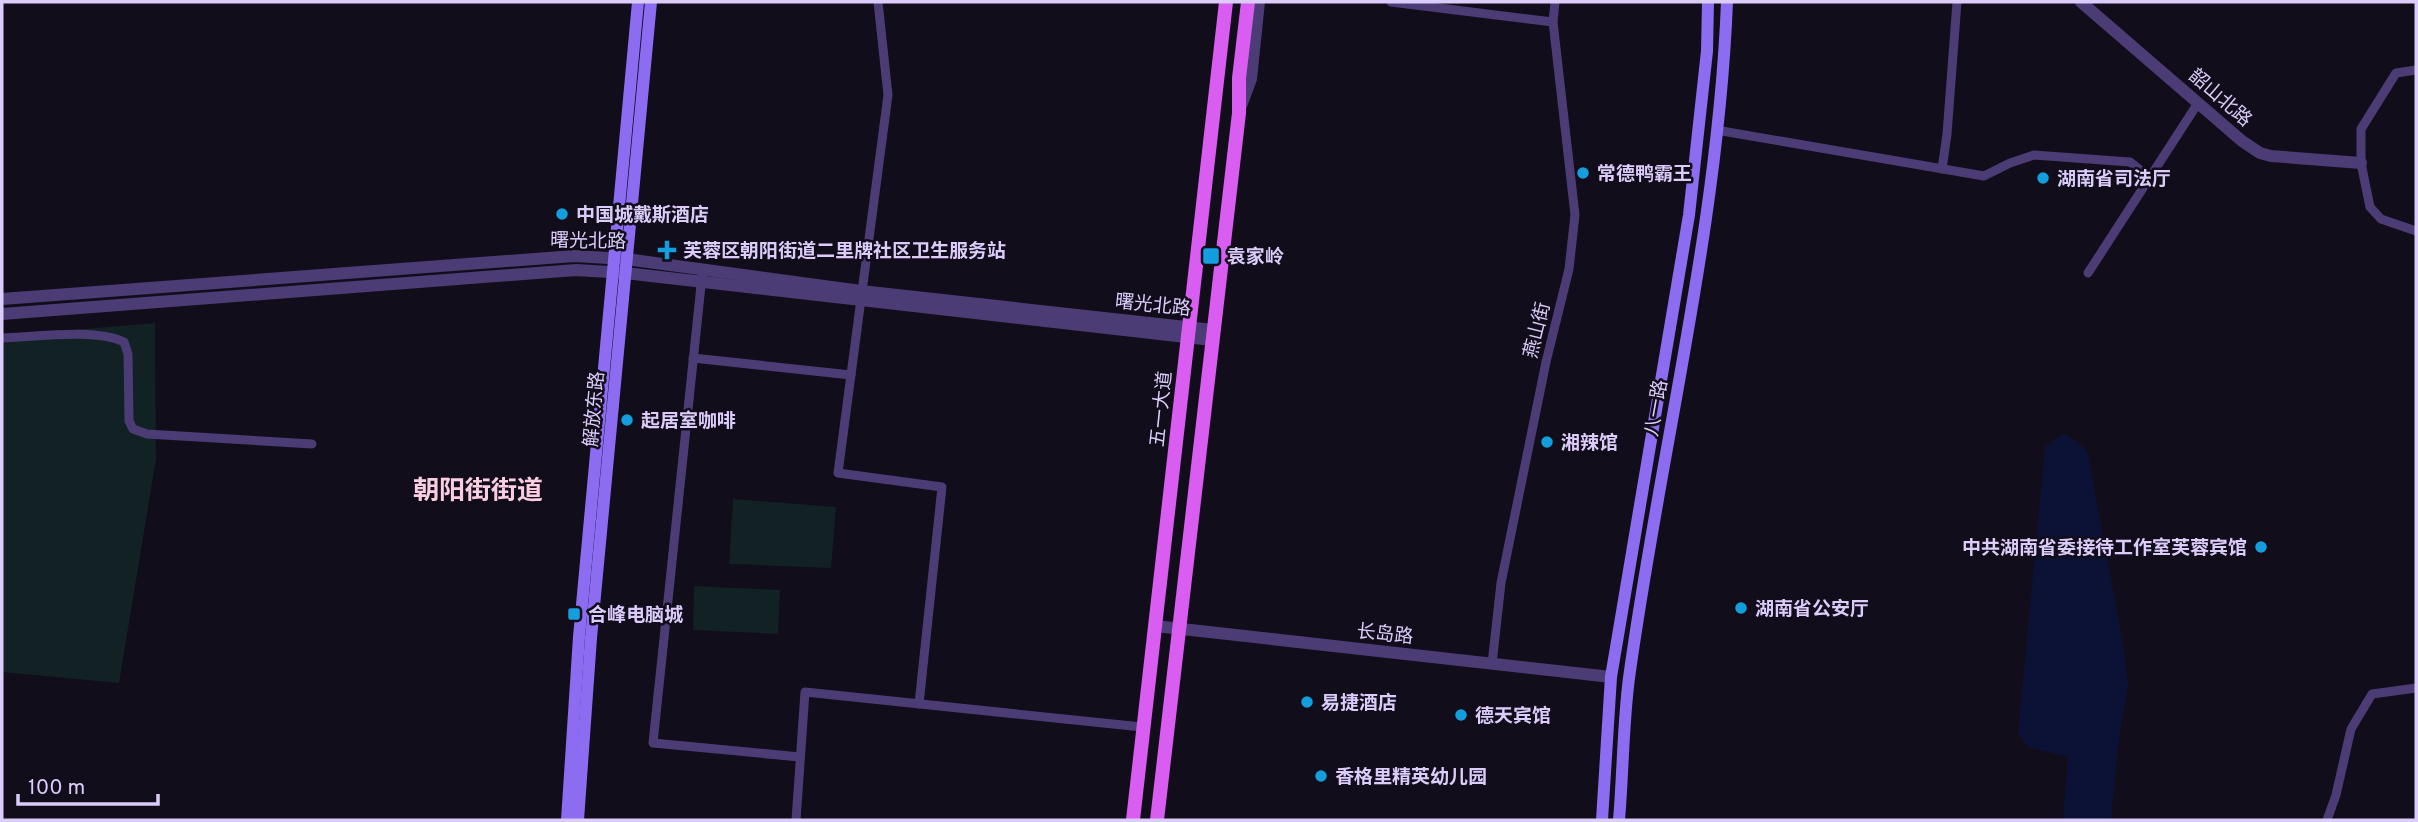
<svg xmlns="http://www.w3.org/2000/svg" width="2418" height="822" font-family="Overpass,'Noto Sans SC',sans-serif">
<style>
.pitch{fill:#112124}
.water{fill:#0c1235}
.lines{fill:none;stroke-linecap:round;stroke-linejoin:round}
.minor{stroke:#4b3c76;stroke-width:9}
.tertiary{stroke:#4b3c76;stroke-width:12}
.secondary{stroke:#8c6cf1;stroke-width:12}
.primary{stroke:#d85df0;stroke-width:14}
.poi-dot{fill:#159edd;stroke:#120d1b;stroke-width:2.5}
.labels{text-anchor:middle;stroke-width:5;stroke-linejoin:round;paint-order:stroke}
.street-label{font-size:19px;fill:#dbccfa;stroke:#120d1b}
.poi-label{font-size:19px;font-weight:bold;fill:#dbccfa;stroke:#120d1b;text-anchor:start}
.district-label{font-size:26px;font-weight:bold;fill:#facee1;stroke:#120d1b}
</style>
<rect width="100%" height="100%" fill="#120d1b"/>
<g class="pitch">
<polygon points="155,323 156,459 119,683 2,672 2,336"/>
<polygon points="733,499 836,507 831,568 729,564"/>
<polygon points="694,586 780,590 778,634 693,630"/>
</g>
<polygon class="water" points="2064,433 2087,450 2123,643 2128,684 2118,748 2111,820 2063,820 2068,757 2028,747 2018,733 2045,447"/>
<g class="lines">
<g class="minor">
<polyline points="878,2 888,95 838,473 942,487 919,704"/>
<polyline points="1391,2 1553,22"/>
<polyline points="2416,70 2396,73 2361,129 2361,163 2370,207 2381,219 2416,231"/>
<polyline points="1716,130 1984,176 2010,163 2034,155 2130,162 2139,169"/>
<polyline points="1942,169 1947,134 1957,2"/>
<polyline points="2088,273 2198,103"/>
<polyline points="702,276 653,743 800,757"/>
<path d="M 2,338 C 35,337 95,328 124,342 L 128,354 L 129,421 L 133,429 L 147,434 L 312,444"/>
<polyline points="693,358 851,375"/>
<polyline points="1492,664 1501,583 1546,362 1569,269 1575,215 1553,22 1555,2"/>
<polyline points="796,820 805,692 1142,727"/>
<polyline points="2327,820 2336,795 2351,729 2372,694 2416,688"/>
</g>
<g class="tertiary">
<polyline points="2081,2 2242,141 2260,153 2271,156 2361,163"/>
<polyline points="1241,106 1251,79 1259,2"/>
<polyline points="2,299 574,256 626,259 861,291 1213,330"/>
<polyline points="2,314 576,270 625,273 1212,340"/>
<polyline points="1155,626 1611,677"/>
</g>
<g class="secondary">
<polyline points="567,820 579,637 638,2"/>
<polyline points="578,820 591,638 651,2"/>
<polyline points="1602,820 1611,677 1689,215 1707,51 1708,2"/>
<path d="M 1619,820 C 1623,773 1623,724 1629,678 C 1660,452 1718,230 1727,2"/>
</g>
<g class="primary">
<polyline points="1133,820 1226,2"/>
<polyline points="1157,820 1239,113 1239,78 1248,2"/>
</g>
</g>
<g class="poi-dot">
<circle cx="1583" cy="173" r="7"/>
<circle cx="2043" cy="178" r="7"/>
<circle cx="562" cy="214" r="7"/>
<path d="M663.5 239.5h7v7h7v7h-7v7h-7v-7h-7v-7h7z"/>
<rect x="1202" y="247" width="18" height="18" rx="3.5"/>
<circle cx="627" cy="420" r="7"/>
<circle cx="1547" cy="442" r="7"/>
<circle cx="2261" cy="547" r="7"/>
<circle cx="1741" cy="608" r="7"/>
<rect x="567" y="607" width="14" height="14" rx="3.5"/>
<circle cx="1307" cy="702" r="7"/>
<circle cx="1461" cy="715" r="7"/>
<circle cx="1321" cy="776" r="7"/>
</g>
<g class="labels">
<g class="street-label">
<text transform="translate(2221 97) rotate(41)" y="7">韶山北路</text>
<text transform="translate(588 240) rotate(1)" y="7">曙光北路</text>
<text transform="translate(1153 304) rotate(6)" y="7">曙光北路</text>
<text transform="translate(1536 330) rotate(-76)" y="7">燕山街</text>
<text transform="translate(1655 408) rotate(-80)" y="7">八一路</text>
<text transform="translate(593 409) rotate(-85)" y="7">解放东路</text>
<text transform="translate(1160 409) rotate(-84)" y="7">五一大道</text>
<text transform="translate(1385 633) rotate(6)" y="7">长岛路</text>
</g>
<g class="poi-label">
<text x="1597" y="180">常德鸭霸王</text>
<text x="2057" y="185">湖南省司法厅</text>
<text x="576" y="221">中国城戴斯酒店</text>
<text x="683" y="257">芙蓉区朝阳街道二里牌社区卫生服务站</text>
<text x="1227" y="263">袁家岭</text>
<text x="641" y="427">起居室咖啡</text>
<text x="1561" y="449">湘辣馆</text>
<text x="2247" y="554" text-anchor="end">中共湖南省委接待工作室芙蓉宾馆</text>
<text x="1755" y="615">湖南省公安厅</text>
<text x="588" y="621">合峰电脑城</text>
<text x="1321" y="709">易捷酒店</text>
<text x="1475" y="722">德天宾馆</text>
<text x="1335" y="783">香格里精英幼儿园</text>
</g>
<g class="district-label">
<text x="478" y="499">朝阳街街道</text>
</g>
</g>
<rect width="2418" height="822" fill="none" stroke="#dbccfa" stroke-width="7"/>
<path d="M18 794v10h140v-10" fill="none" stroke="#dbccfa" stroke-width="3.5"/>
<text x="28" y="794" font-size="21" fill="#dbccfa" stroke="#120d1b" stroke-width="5" paint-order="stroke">100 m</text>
</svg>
